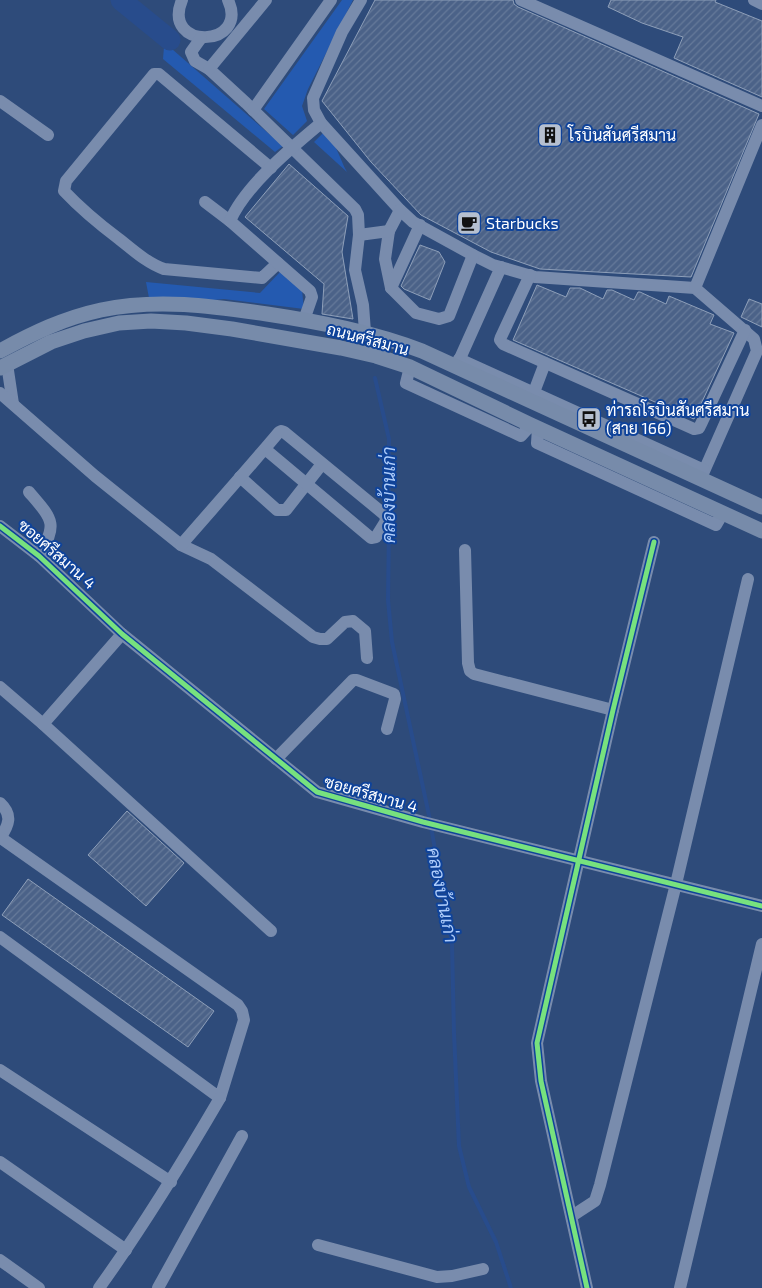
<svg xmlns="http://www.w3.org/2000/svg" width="762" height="1288" font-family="'Exo 2',Sarabun,sans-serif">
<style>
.green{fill:#245ab0}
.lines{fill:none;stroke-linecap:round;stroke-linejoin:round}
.stream{stroke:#284c8c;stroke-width:4}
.river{stroke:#284c8c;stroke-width:21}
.building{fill:url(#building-hatch);stroke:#8e9fb9}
.minor{stroke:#798cad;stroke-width:12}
.major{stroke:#778baa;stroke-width:15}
.cycleway-casing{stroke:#0f439a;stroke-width:8}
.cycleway{stroke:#77e17e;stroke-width:5}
.labels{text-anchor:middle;stroke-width:4;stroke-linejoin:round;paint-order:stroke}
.poi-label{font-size:16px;fill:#fff;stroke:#0f439a;text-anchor:start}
.street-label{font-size:16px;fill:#fff;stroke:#0f439a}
.water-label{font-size:18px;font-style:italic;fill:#afcdfb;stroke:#0f439a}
</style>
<defs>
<pattern id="building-hatch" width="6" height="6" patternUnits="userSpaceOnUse" patternTransform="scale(1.25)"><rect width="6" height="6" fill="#4b6288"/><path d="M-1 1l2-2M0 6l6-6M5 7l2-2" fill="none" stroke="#667a9a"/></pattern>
</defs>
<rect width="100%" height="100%" fill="#2e4b7a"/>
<g class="green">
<polygon points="342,0 353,0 308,89 302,106 307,121 293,135 264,109"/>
<polygon points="164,47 172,49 283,146 275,152 163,59"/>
<path d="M 324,132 C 336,141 339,158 347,172 L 314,142 Z"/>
<polygon points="280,272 302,290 304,309 224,299 202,301 149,298 146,282 260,293"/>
</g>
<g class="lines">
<g class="stream">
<polyline points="375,378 389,439 389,514"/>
<polyline points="389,526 388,600 392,642 430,820"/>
<polyline points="431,827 452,944 454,1033 459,1146 469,1187 496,1242 511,1288"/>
</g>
<polyline class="river" points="121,0 170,40"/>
</g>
<g class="building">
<polygon points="375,0 513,0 514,4 518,7 759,114 691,277 540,269 491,252 421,215 371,162 322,101"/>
<polygon points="611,0 716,0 715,2 762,21 762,97 674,58 683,37 642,23 608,7"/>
<polygon points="289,164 348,216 342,252 353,319 322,314 324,284 245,217"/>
<polygon points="420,245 439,252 445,262 430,300 404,289 401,286"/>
<polygon points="537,285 566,297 570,288 580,288 603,299 607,290 612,290 634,300 638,292 640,292 666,304 669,296 714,315 710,324 734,333 694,419 513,340"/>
<polygon points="749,299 762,304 762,327 741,317"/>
<polygon points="127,811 184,863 146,906 88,855"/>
<polygon points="28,879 214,1011 188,1047 2,915"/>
</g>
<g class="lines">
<g class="minor">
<path d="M 182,0 C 161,51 250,48 228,0"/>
<polyline points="361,0 342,32 313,98 314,110 321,123 400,210 413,222 473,255 493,265 535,277 695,288 754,339 757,351 701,478"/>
<polyline points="521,0 762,106"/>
<polyline points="754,0 762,4"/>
<polyline points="201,38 191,52 195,61 209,69 246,103 355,209 358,215 359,235 355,270 363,305 365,332"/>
<polyline points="209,69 266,0"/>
<polyline points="0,101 48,135"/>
<polyline points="253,110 331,0"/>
<path d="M 271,168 L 159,74 L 154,74 L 66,181 L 64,191 C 81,209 99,224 119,239 C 133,250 147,263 164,269 L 262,278 L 278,263"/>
<polyline points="205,202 230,221"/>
<polyline points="400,210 389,231 385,259 391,288 416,313 439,319 449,316 473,255"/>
<polyline points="359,235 389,231"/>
<polyline points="530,275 501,337 500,340 503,344 694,429 699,428 702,422 745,330"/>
<polyline points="391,288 420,225"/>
<polyline points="695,288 762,125"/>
<path d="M 304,320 L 312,297 L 310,291 L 230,221 C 245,186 291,148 321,123"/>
<polyline points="459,359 704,470"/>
<polyline points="7,364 13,404"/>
<polyline points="457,365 501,267"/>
<polyline points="410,367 406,383 521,436 531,425"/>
<polyline points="534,392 545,363"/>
<polyline points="0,393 95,476 181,545 211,559 313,637 320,639 327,639 345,622 353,621 365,631 367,658"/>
<polyline points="538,428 537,443 716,525 723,513"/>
<polyline points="240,477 277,510 286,510 322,464"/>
<path d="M 29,492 C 53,520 58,523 39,556"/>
<polyline points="0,526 39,556 122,634 317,792 423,822 762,906"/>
<path d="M 181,545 C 214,507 247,470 279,432 L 281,431 L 284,432 L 385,515 L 386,521 L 376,537 L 371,538 L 265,449"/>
<polyline points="465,550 468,663 470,671 474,674 613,710"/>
<polyline points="0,687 43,724 271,931"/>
<polyline points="43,724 122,634"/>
<polyline points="276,759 353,680 357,680 394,694 395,699 387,729"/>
<path d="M 0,803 C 13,815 9,825 0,838"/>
<polyline points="0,937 220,1098 244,1020 242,1011 238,1005 1,838"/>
<polyline points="0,1070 171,1182"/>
<polyline points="0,1162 126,1250"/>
<polyline points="572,1216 595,1201 600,1185 676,884 748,579"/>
<polyline points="318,1245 437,1277 452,1276 483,1269"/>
<polyline points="0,1260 39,1288"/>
<path d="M 99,1288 C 143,1227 182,1163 220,1098"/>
<polyline points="158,1288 242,1136"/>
<polyline points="587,1288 541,1081 537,1043 613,710 654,542"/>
<polyline points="680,1288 762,944"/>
</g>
<g class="major">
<path d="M 0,351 C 33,333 64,318 101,310 C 157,298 212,306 267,314 C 320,322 372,332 422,351 L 762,507"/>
<polyline points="0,368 51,342 84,331 119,323 151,321 186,323 232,329 341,348 376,356 410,367 531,425 762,531"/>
</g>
<defs>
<g id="cycleway">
<polyline points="0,526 39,556 122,634 317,792 423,822 762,906"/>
<polyline points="587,1288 541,1081 537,1043 613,710 654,542"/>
</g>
</defs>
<use href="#cycleway" class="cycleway-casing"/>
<use href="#cycleway" class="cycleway"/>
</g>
<defs>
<symbol id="building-square" viewBox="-11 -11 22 22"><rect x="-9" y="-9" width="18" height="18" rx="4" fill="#b6c0d0" stroke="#0f439a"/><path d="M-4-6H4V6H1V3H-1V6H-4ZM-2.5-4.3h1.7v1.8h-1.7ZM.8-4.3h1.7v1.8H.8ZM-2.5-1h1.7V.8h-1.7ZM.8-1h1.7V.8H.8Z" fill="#111"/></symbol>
<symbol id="cafe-square" viewBox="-11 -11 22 22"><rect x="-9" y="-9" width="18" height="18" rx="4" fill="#b6c0d0" stroke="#0f439a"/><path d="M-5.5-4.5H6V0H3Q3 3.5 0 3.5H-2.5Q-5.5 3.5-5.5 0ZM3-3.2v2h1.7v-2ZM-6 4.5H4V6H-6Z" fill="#111"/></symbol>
<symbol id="bus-square" viewBox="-11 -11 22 22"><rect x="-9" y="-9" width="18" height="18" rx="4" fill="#b6c0d0" stroke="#0f439a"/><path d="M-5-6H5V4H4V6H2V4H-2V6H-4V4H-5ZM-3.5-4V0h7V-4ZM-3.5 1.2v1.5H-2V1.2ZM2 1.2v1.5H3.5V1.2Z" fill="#111"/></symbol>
</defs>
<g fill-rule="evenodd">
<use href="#building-square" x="536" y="121" width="28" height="28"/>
<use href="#cafe-square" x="455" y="209" width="28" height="28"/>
<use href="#bus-square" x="575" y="405" width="28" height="28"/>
</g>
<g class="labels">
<g class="poi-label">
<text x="568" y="141">โรบินสันศรีสมาน</text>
<text x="486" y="229">Starbucks</text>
<text x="606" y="416">ท่ารถโรบินสันศรีสมาน<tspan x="606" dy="18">(สาย 166)</tspan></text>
</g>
<g class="street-label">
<text transform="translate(368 339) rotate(15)" y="6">ถนนศรีสมาน</text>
<text transform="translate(57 554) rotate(41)" y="6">ซอยศรีสมาน 4</text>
<text transform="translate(371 794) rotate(16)" y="6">ซอยศรีสมาน 4</text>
</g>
<g class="water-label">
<text transform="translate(389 495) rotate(-90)" y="6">คลองบ้านเก่า</text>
<text transform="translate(442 895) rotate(79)" y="6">คลองบ้านเก่า</text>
</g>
</g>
</svg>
